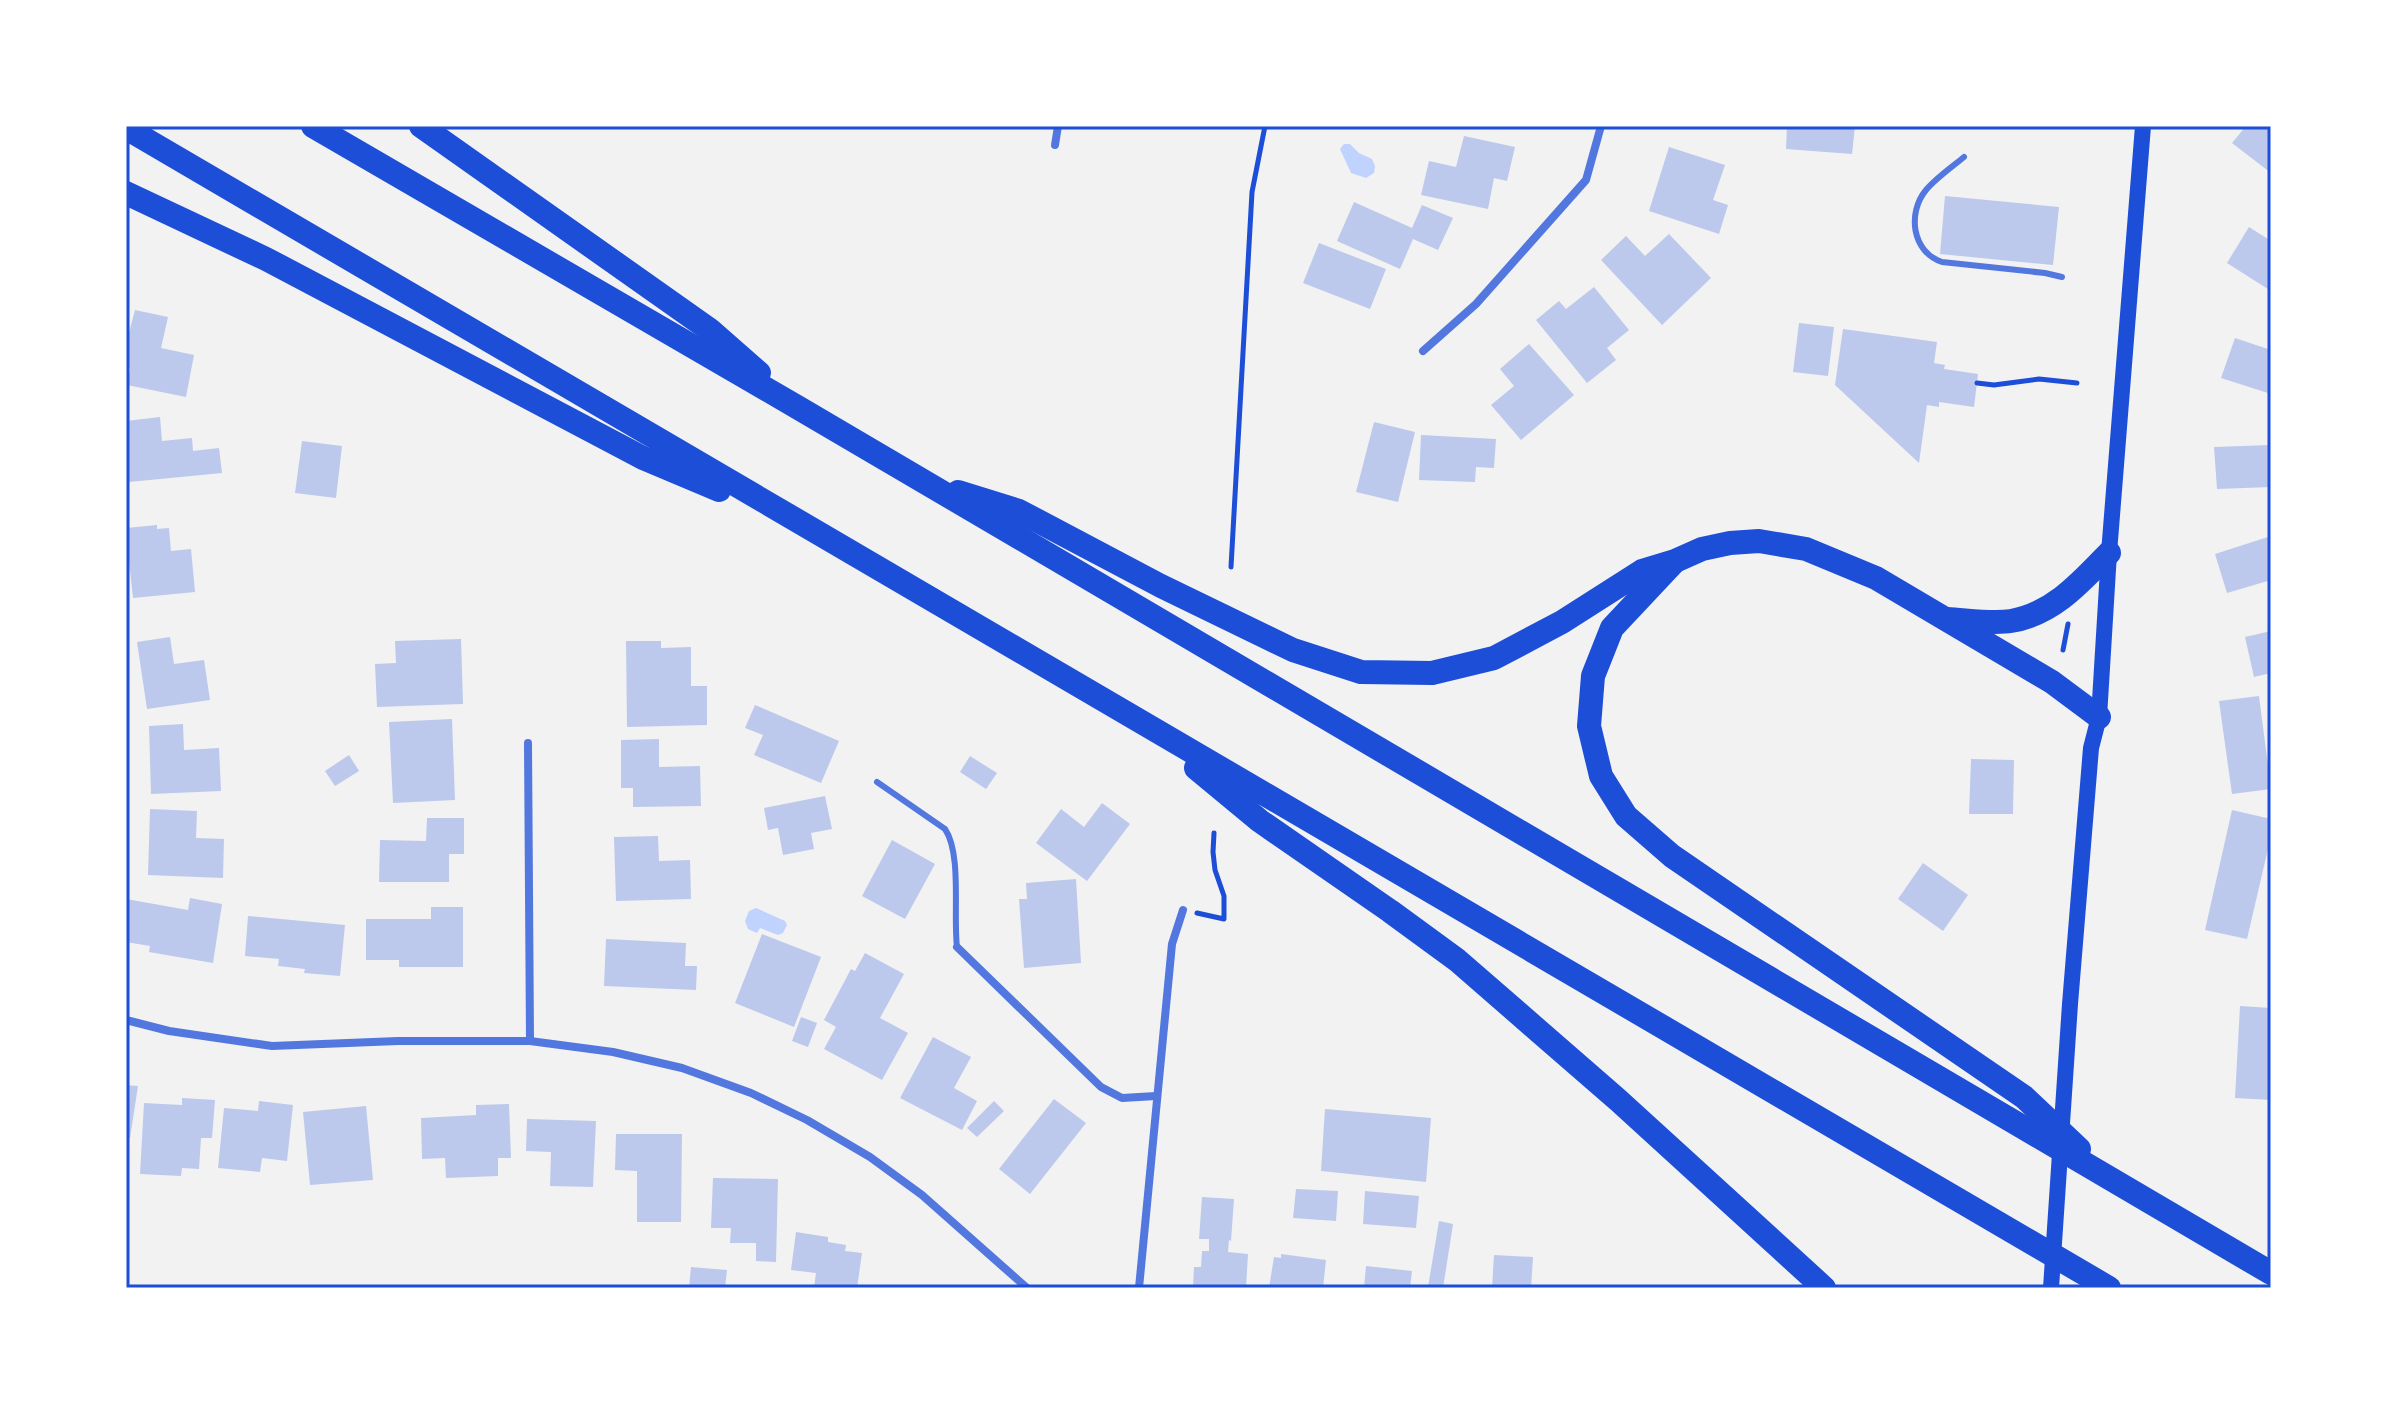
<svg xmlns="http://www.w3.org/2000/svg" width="2397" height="1414" font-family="Roboto,sans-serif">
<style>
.water{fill:#bfd3fe}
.building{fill:#bdc9ec}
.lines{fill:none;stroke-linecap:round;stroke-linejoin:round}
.path{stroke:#1d4ed8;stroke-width:5}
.service{stroke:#5277de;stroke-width:6}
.minor{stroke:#5277de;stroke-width:8}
.secondary{stroke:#1d4ed8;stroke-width:16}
.motorway{stroke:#1d4ed8;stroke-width:24}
.neatline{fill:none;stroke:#1d4ed8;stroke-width:3}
</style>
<rect width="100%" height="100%" fill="#f2f2f2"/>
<g class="water">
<polygon points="1344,144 1350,144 1359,153 1372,159 1375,166 1374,173 1366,178 1351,173 1340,149"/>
<polygon points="756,908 785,921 787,925 783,933 778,935 760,928 757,933 748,929 745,921 749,911"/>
</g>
<g class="building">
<polygon points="1787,126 1855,126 1852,154 1786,149"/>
<polygon points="2246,126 2271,126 2271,173 2232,143"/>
<polygon points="1464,136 1515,147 1507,181 1494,178 1488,209 1421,195 1429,161 1456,167"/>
<polygon points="1669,147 1725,165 1713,200 1728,205 1719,234 1649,211"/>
<polygon points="1945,196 2059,207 2053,265 1940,254"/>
<polygon points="1354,202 1412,228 1422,205 1453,218 1438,250 1413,239 1400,269 1337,241"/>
<polygon points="2249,227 2271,241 2271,291 2227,263"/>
<polygon points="1669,234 1711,278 1662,325 1601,260 1626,236 1645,256"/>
<polygon points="1319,243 1386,269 1370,309 1303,283"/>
<polygon points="1594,287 1629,330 1607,348 1616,360 1587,383 1536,320 1559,301 1566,309"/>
<polygon points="135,310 168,317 161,348 194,355 186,397 127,385 130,368 126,367 126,344"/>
<polygon points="1799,323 1834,327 1828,376 1793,372"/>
<polygon points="1843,329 1937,342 1934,363 1945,365 1944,369 1978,374 1974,407 1939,402 1939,407 1927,405 1919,463 1835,385"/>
<polygon points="2235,338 2271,350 2271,394 2221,378"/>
<polygon points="1529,344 1574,395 1521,440 1491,405 1514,386 1500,369"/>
<polygon points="160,417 162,441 192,438 193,451 219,448 222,473 129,482 126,467 126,421"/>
<polygon points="1374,422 1415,432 1398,502 1356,492"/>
<polygon points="1421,435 1496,439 1494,468 1476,467 1475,482 1419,480"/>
<polygon points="302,441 342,446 336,498 295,493"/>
<polygon points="2271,445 2271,487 2217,489 2214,447"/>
<polygon points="157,525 157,529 169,528 171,551 191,549 195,592 133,598 129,561 126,561 126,528"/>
<polygon points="2271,536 2271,580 2227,593 2215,554"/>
<polygon points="2271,631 2271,673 2254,677 2245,637"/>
<polygon points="170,637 174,664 204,660 210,700 147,709 137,642"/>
<polygon points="461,639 463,704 377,707 375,664 396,663 395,641"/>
<polygon points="626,641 661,641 661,648 691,647 691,686 707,686 707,725 627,727"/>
<polygon points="2259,696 2271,789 2232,794 2219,701"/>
<polygon points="755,705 839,741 821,783 754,755 763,735 745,728"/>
<polygon points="452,719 455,800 393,803 389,722"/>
<polygon points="183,724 184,750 219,748 221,791 151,794 149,726"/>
<polygon points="659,739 659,767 700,766 701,806 633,807 633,788 621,788 621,740"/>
<polygon points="349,755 359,771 335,786 325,771"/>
<polygon points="970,756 997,773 986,789 960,772"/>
<polygon points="1971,759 2014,760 2013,814 1969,814"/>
<polygon points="825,796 832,829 811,833 814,849 783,855 778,828 768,830 764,808"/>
<polygon points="1102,803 1130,824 1087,881 1036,843 1061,809 1084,827"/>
<polygon points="150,809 197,811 196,838 224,839 223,878 148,875"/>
<polygon points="2232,810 2271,819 2271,836 2247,939 2205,930"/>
<polygon points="427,818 464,818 464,854 449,854 449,882 379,882 380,840 426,841"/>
<polygon points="658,836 659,861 690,860 691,899 616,901 614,837"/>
<polygon points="892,840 935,864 905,919 862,896"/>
<polygon points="1923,863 1968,895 1943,931 1898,899"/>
<polygon points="1076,879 1081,963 1024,968 1019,899 1027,899 1026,883"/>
<polygon points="190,898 222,904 213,963 149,952 150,946 126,942 126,899 188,910"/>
<polygon points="431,907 463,907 463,967 399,967 399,960 366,960 366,919 431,919"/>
<polygon points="248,916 345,925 340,976 304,973 305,969 278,966 279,959 245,956"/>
<polygon points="762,934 821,957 794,1027 735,1003"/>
<polygon points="606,939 686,943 685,966 697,966 696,990 604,986"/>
<polygon points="865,953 904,974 880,1018 908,1033 882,1080 824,1049 836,1027 824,1020 851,969 855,971"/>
<polygon points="2240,1006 2271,1008 2271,1100 2235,1098"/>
<polygon points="801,1017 817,1023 808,1047 792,1041"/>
<polygon points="933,1037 971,1057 954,1088 977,1101 962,1130 900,1098"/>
<polygon points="126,1085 138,1086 130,1138 126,1138"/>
<polygon points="182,1098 215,1100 212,1138 201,1138 199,1169 182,1168 181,1176 140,1174 144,1103 182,1105"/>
<polygon points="1054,1099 1086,1123 1030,1194 999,1169"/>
<polygon points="259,1101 293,1105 287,1161 262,1158 260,1172 218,1168 224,1108 258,1111"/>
<polygon points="994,1101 1004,1111 977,1137 967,1128"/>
<polygon points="509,1104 511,1158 498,1158 498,1176 446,1178 445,1158 422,1159 421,1118 476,1115 476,1105"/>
<polygon points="366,1106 373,1180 310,1185 303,1112"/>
<polygon points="1325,1109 1431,1118 1426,1182 1321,1171"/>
<polygon points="527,1119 596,1121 593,1187 550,1186 551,1152 526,1151"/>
<polygon points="616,1134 682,1134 681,1222 637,1222 637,1171 615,1170"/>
<polygon points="713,1178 778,1179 776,1262 756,1261 756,1243 730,1243 731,1228 711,1228"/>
<polygon points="1296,1189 1338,1191 1336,1221 1293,1218"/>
<polygon points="1365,1191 1419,1196 1416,1228 1363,1224"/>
<polygon points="1202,1197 1234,1199 1231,1241 1229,1240 1228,1252 1248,1254 1246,1288 1193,1288 1194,1267 1201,1267 1202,1251 1209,1251 1209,1239 1199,1239"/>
<polygon points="1439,1221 1453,1224 1443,1288 1432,1288 1428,1287"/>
<polygon points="796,1232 828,1237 828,1242 846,1245 845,1251 862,1253 857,1288 814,1288 816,1273 791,1270"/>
<polygon points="1281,1254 1326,1260 1323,1288 1269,1288 1274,1257 1281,1258"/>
<polygon points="1494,1255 1533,1257 1531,1288 1492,1288"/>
<polygon points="1366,1266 1412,1271 1410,1288 1364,1288"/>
<polygon points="691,1267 727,1270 725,1288 689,1288"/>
</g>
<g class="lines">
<g class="path">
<polyline points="1977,383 1994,385 2039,379 2077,383"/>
<polyline points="1231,567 1252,192 1265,126"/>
<polyline points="2063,650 2068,624"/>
<polyline points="1197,913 1224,919 1224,896 1215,870 1213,852 1214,833"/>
</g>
<g class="service">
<path d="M 1964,157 C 1952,167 1936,178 1926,190 C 1907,213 1912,252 1942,262 L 2045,273 L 2062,277"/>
<path d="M 877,782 L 945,829 C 962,854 953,914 957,947"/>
</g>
<g class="minor">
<polyline points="1055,145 1058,126"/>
<polyline points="1423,351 1476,304 1586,180 1601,126"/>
<polyline points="528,743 530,1041"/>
<polyline points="957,947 1101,1087 1122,1098 1156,1096"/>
<polyline points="126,1020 169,1031 272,1046 398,1041 530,1041 613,1052 682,1068 751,1093 807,1120 870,1157 922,1195 1027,1288"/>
<polyline points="1139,1288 1172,944 1183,910"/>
</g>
<polyline class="secondary" points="2051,1288 2070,1004 2091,748 2099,717 2109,553 2143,126"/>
<g class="motorway">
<polyline points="313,126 797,407 2271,1273"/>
<polyline points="421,126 710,330 759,373"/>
<polyline points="126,128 2109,1288"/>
<polyline points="126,193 266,259 643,458 719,490"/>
<polyline points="958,492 1019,511 1161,586 1293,650 1361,672 1432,673 1494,658 1562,622 1642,571 1675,561 1702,549 1730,543 1759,541 1806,549 1876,578 2052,682 2099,717"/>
<polyline points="1674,562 1612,628 1593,676 1589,726 1601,776 1626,816 1672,856 2024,1097 2079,1149"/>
<path d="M 1947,619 C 1967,620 1992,624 2011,621 C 2053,614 2081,582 2109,553"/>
<polyline points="1196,768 1260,821 1390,911 1457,960 1618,1100 1824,1288"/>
</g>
</g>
<rect width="2397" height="1414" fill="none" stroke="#ffffff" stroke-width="256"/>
<rect x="128" y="128" width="2141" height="1158" class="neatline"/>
</svg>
